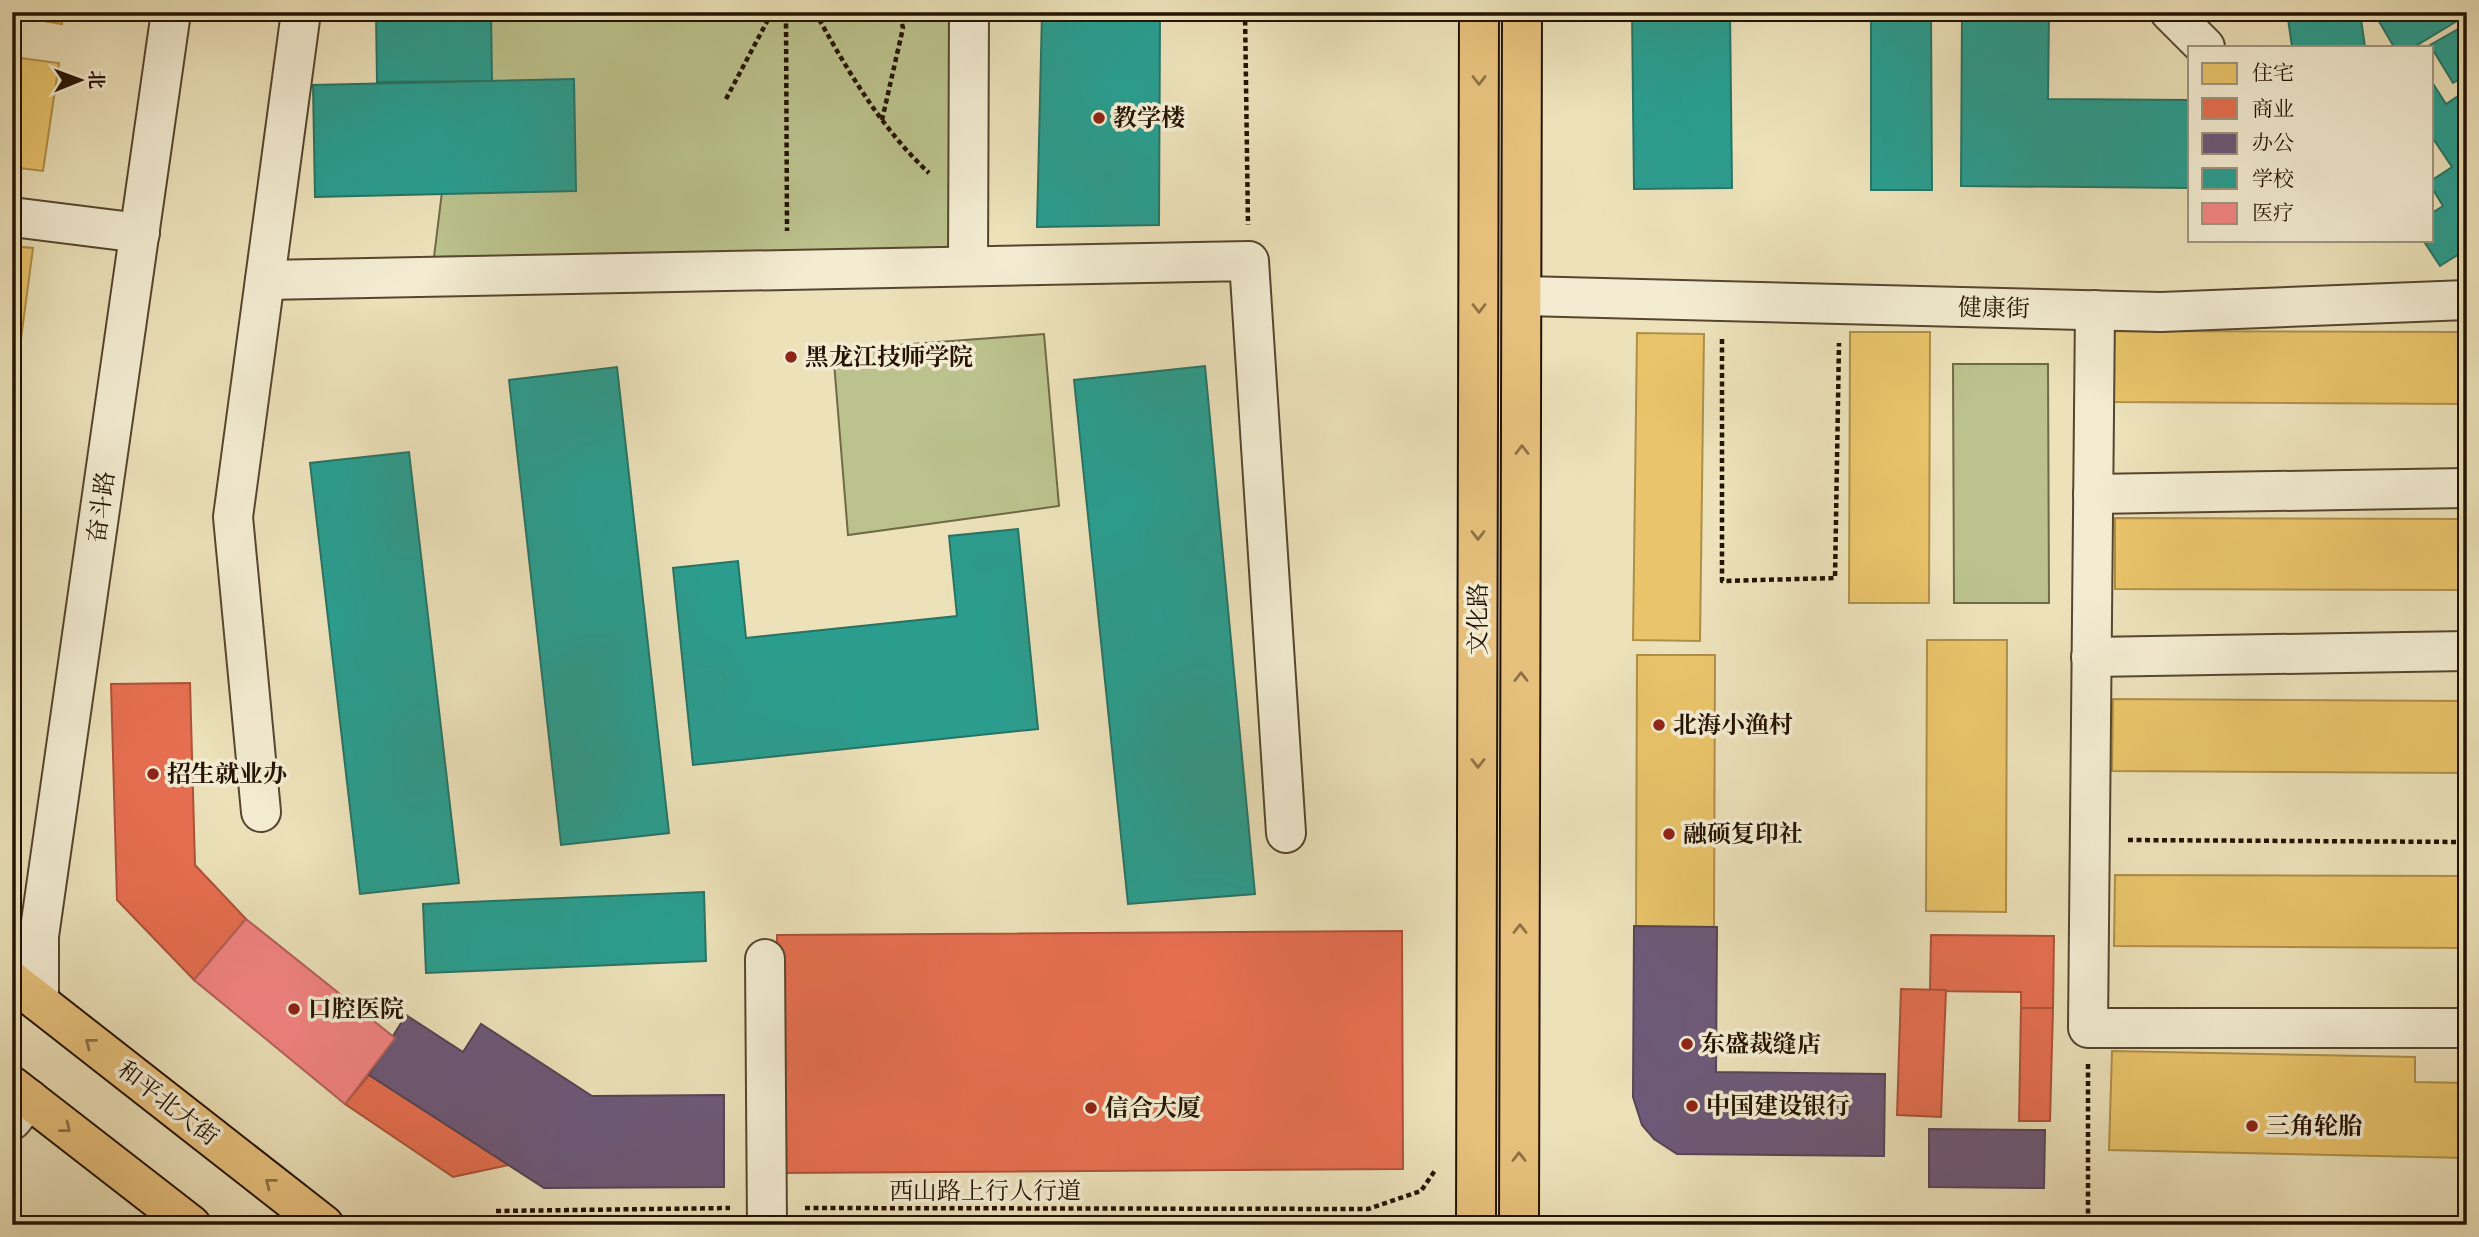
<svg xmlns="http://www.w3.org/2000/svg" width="2479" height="1237" font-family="'Sorts Mill Goudy','Noto Serif SC',serif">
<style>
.green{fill:#bbc28d;stroke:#706a46;stroke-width:2}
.homes{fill:#e9c46a;stroke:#ae8f4a;stroke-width:2}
.shops{fill:#e76f51;stroke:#ad5339;stroke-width:2}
.offices{fill:#6d597a;stroke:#574455;stroke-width:2}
.schools{fill:#2a9d8f;stroke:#287464;stroke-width:2}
.health{fill:#f28482;stroke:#b4625b;stroke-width:2}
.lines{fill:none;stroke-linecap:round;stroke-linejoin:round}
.minor-casing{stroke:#57462e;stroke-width:42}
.major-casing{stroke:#251300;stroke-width:42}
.path{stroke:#251300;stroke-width:4.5;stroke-dasharray:5 3.5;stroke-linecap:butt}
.minor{stroke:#f3ecd2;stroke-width:38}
.major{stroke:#e6c07c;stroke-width:38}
.oneway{stroke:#8f7244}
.poi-dot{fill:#8f2418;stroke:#f3ecd2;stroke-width:2.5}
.labels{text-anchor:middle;stroke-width:7;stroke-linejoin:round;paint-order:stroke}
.poi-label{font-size:24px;font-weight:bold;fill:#251300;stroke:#f3ecd2;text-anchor:start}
.street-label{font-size:24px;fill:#251300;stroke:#f3ecd2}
</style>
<rect width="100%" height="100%" fill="#ece1b9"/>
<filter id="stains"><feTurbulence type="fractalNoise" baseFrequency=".00286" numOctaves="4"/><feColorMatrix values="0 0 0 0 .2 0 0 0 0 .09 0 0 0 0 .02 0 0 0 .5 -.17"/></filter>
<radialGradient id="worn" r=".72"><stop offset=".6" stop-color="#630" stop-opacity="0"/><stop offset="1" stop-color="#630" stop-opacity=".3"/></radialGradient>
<g class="green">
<polygon points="464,12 954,12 951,252 434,257"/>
<polygon points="1044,334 1059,506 848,535 833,350"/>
<polygon points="1953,364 2048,364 2049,603 1954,603"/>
</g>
<g class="homes">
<polygon points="12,12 63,12 62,24 12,16"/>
<polygon points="12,57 59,63 43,171 12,167"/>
<polygon points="12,246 33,248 12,407"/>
<polygon points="2114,331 2467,332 2467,404 2114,402"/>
<polygon points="1850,332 1930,332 1929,603 1849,603"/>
<polygon points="1637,333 1704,334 1700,641 1633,640"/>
<polygon points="2115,518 2467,519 2467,590 2115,589"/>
<polygon points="1927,640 2007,640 2006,912 1926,911"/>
<polygon points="1637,655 1715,655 1714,927 1636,927"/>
<polygon points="2113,699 2467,701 2467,773 2112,771"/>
<polygon points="2115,875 2467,876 2467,948 2114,946"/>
<polygon points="1402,973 1402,1041 778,1047 777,975"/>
<polygon points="2112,1051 2415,1057 2415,1082 2467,1083 2467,1158 2109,1150"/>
</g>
<g class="shops">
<polygon points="190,683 195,865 246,919 194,980 117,900 111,684"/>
<polygon points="1402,931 1403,1169 779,1173 777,935"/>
<polygon points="1931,935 2054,936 2053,1008 2021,1008 2021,992 1930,991"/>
<polygon points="1901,989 1946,990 1941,1117 1897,1115"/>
<polygon points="2021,1008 2053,1008 2050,1121 2019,1121"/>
<polygon points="369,1075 509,1165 453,1177 345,1104"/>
</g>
<g class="offices">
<polygon points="1634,926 1717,927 1716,1072 1885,1074 1884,1156 1677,1154 1654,1139 1642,1125 1633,1097"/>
<polygon points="406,1015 463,1052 481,1024 592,1096 724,1095 724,1187 544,1188 369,1075"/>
<polygon points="1929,1129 2045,1130 2044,1188 1929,1187"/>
</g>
<g class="schools">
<polygon points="376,12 491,12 492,81 377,82"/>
<polygon points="1042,12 1160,12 1159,225 1037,227"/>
<polygon points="1632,12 1730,12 1732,188 1634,189"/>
<polygon points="1871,12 1931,12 1932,190 1871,190"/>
<polygon points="1962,12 2049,12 2048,99 2190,100 2190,188 1961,186"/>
<polygon points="2287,12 2360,12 2365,47 2292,47"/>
<polygon points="2388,12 2467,12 2467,15 2414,47 2394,47 2377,18"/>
<polygon points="2467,24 2467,75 2453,83 2430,45"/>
<polygon points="574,79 576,191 315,197 313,85"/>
<polygon points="2432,82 2446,104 2467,90 2467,249 2440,266 2423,240 2432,240 2432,213 2443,206 2432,188 2432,180 2452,167 2432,137"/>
<polygon points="1205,366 1255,894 1128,904 1074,380"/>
<polygon points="617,367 669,833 561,845 509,380"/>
<polygon points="409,452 459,883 360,894 310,463"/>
<polygon points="1018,529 1038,729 693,765 673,568 738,561 746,638 957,616 949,536"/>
<polygon points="704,892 706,961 426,973 423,904"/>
</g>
<polygon class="health" points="246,919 395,1038 345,1104 194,980"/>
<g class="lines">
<defs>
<g id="minor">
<polyline points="2170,12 2205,47"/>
<polyline points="12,217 140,233"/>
<polyline points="968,266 969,12"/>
<polyline points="265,280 1249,261 1286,833"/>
<polyline points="1522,296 2161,312 2467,300"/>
<polyline points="2095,310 2088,1028 2467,1028"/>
<polyline points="2093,494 2467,488"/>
<polyline points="2091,657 2467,651"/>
<polyline points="261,812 233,517 301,12"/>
<polyline points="765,959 767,1225"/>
<polyline points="39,1002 39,936 171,12"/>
<polyline points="12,1120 29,1099"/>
</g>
<g id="major">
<polyline points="12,981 324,1225"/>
<polyline points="12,1086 191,1225"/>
<polyline points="1476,1225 1479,12"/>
<polyline points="1519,1225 1522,12"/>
</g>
</defs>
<use href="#minor" class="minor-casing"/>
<use href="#major" class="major-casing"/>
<g class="path">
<polyline points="776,12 786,15 806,12"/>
<path d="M 815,12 C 848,71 880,127 929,173"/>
<polyline points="1245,12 1248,225"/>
<polyline points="786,15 787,231"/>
<polyline points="726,99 772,12"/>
<polyline points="882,120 903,28 899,12"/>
<polyline points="1722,339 1722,581 1835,578 1839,343"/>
<polyline points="2128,840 2467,842"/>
<polyline points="2088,1064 2088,1225"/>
<polyline points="805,1208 1368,1209 1421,1191 1436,1169"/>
<polyline points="496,1211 730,1208"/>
</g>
<use href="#minor" class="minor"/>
<use href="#major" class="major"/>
</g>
<defs><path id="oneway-chevron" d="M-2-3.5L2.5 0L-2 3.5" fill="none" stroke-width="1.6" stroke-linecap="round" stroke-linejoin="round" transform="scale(1.75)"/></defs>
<g class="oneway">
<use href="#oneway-chevron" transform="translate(1479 80) rotate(90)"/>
<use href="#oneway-chevron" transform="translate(1479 308) rotate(90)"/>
<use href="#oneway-chevron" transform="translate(1522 450) rotate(-90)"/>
<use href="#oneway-chevron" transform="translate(1478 535) rotate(90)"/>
<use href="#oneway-chevron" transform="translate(1521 677) rotate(-90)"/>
<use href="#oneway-chevron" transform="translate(1478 763) rotate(90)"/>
<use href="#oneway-chevron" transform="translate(1520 929) rotate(-90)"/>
<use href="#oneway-chevron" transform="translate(90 1043) rotate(-142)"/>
<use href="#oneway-chevron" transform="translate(66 1128) rotate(38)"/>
<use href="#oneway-chevron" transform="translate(1519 1157) rotate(-90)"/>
<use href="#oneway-chevron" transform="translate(270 1183) rotate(-142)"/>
</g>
<g class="poi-dot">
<circle cx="1099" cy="118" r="7"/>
<circle cx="791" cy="357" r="7"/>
<circle cx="1659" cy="725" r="7"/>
<circle cx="153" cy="774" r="7"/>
<circle cx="1669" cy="834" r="7"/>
<circle cx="294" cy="1009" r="7"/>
<circle cx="1687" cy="1044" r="7"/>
<circle cx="1692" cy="1106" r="7"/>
<circle cx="1091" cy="1108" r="7"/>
<circle cx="2252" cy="1126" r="7"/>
</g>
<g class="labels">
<g class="poi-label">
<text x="1113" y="126">教学楼</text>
<text x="805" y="365">黑龙江技师学院</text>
<text x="1673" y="733">北海小渔村</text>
<text x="167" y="782">招生就业办</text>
<text x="1683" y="842">融硕复印社</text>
<text x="308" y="1017">口腔医院</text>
<text x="1701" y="1052">东盛裁缝店</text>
<text x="1706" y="1114">中国建设银行</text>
<text x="1105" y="1116">信合大厦</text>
<text x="2266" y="1134">三角轮胎</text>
</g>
<g class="street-label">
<text transform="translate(1994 308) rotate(1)" y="8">健康街</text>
<text transform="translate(101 507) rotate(-82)" y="8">奋斗路</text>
<text transform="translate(1478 619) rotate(-90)" y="8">文化路</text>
<text transform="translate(168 1103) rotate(38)" y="8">和平北大街</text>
<text x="985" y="1199">西山路上行人行道</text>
</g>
</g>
<rect width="2479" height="1237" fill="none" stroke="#ece1b9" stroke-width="42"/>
<rect x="14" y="14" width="2451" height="1209" fill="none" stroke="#251300" stroke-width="3.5"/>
<rect x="21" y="21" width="2437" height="1195" fill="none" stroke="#251300" stroke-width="2"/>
<rect x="2188" y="46" width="245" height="196" fill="#f3ecd2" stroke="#a1957e" stroke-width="2"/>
<rect x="2202" y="63" width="35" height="21" fill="#e9c46a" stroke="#a1957e" stroke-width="2"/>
<text x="2252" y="80" font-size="21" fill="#251300">住宅</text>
<rect x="2202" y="98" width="35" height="21" fill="#e76f51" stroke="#a1957e" stroke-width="2"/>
<text x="2252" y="116" font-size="21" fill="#251300">商业</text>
<rect x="2202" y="133" width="35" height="21" fill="#6d597a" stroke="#a1957e" stroke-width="2"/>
<text x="2252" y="150" font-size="21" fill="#251300">办公</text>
<rect x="2202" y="168" width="35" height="21" fill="#2a9d8f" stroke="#a1957e" stroke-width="2"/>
<text x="2252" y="186" font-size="21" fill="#251300">学校</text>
<rect x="2202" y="203" width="35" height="21" fill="#f28482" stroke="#a1957e" stroke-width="2"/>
<text x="2252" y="220" font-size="21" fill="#251300">医疗</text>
<g transform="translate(80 80) rotate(89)" stroke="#f3ecd2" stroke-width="5" paint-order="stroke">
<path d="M0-5L12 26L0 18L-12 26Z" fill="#251300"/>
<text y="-10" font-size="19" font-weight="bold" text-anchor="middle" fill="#251300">北</text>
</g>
<rect width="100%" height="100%" filter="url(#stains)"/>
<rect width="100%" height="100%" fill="url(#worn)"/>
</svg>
